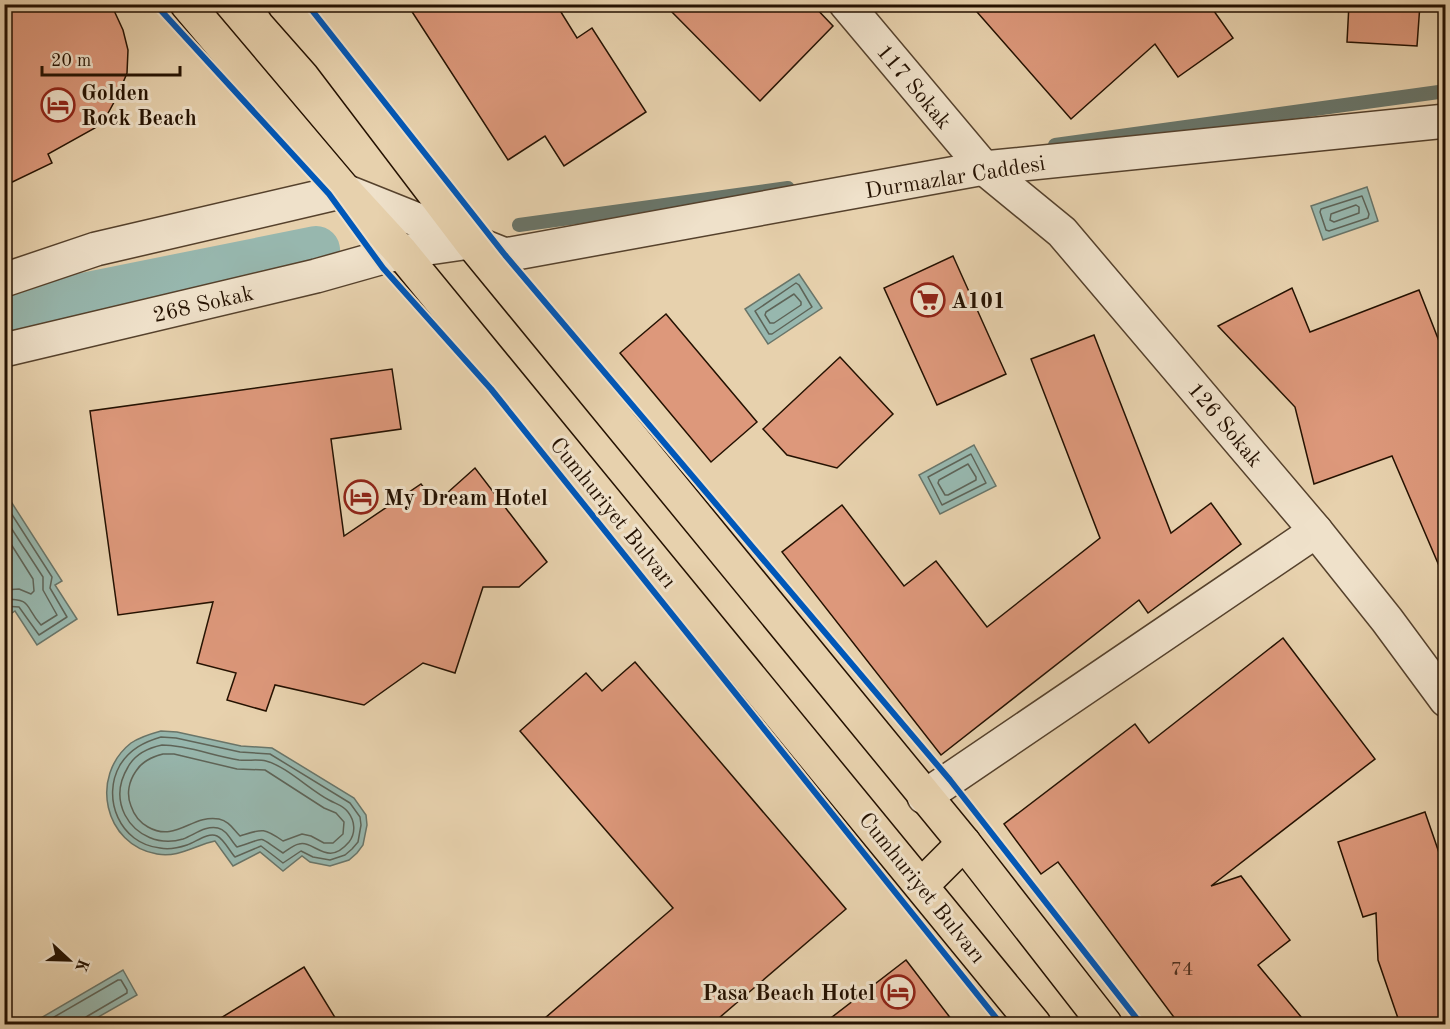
<svg xmlns="http://www.w3.org/2000/svg" width="1450" height="1029" font-family="'Old Standard TT',serif">
<style>
.water{fill:#97b7ae;stroke:#697569;stroke-width:1.5}
.lines{fill:none;stroke-linecap:round;stroke-linejoin:round}
.shore{stroke:#5e6458;stroke-width:1.5}
.stream{stroke:#697569;stroke-width:14}
.canal{stroke:#97b7ae;stroke-width:48}
.building{fill:#dd987b;stroke:#241101;stroke-width:1.5}
.minor-casing{stroke:#55412c;stroke-width:36}
.major-casing{stroke:#241101;stroke-width:36}
.minor{stroke:#efe1ca;stroke-width:33}
.major{stroke:#e7d1ad;stroke-width:33}
.cycleway-casing{stroke:#efe1ca;stroke-width:10}
.cycleway{stroke:#0057b8;stroke-width:6}
.labels{text-anchor:middle;stroke-width:6;stroke-linejoin:round;paint-order:stroke}
.number-label{font-size:20px;fill:#523320}
.street-label{font-size:22px;fill:#241101;stroke:#efe1ca}
.poi-label{font-size:22px;font-weight:bold;fill:#241101;stroke:#efe1ca;text-anchor:start}
</style>
<rect width="100%" height="100%" fill="#e7d1ad"/>
<filter id="stains"><feTurbulence type="fractalNoise" baseFrequency=".00333" numOctaves="4"/><feColorMatrix values="0 0 0 0 .2 0 0 0 0 .09 0 0 0 0 .02 0 0 0 .5 -.17"/></filter>
<radialGradient id="worn" r=".72"><stop offset=".6" stop-color="#630" stop-opacity="0"/><stop offset="1" stop-color="#630" stop-opacity=".3"/></radialGradient>
<g class="water">
<polygon points="1367,187 1378,221 1323,240 1311,206"/>
<polygon points="799,274 822,308 768,344 745,309"/>
<polygon points="974,445 996,486 940,514 919,475"/>
<polygon points="10,500 62,581 55,585 77,619 37,645 15,611 9,615 5,608 5,504"/>
<path d="M 161,731 L 177,732 L 241,746 L 272,748 L 354,798 L 366,815 L 367,825 L 363,845 L 357,853 L 349,860 L 330,866 L 310,862 L 302,856 L 283,871 L 260,852 L 233,866 L 215,841 C 195,845 179,858 157,854 C 104,845 89,776 131,743 C 140,737 150,734 161,731 Z"/>
<polygon points="123,970 137,995 86,1024 35,1024 34,1022"/>
</g>
<g class="lines">
<g class="shore">
<polygon points="1362,196 1369,214 1368,218 1329,231 1326,230 1320,212 1321,209"/>
<polygon points="1356,205 1359,207 1359,213 1334,222 1330,220 1331,214"/>
<polygon points="796,283 799,285 812,307 772,334 769,334 755,311"/>
<polygon points="794,294 801,302 801,305 774,323 770,323 765,315 766,312"/>
<polygon points="971,454 986,483 942,505 928,477"/>
<polygon points="968,464 976,477 976,480 948,495 945,495 938,483 939,480"/>
<polyline points="4,509 9,510 52,577 50,588 67,617 39,635 19,607 4,606"/>
<path d="M 4,517 L 43,577 L 43,590 L 57,615 L 41,625 C 24,606 33,599 4,599"/>
<polyline points="4,533 33,579 34,591 31,594 19,589 4,590"/>
<path d="M 161,737 L 176,738 L 240,752 L 270,754 L 350,803 L 360,817 L 361,825 L 358,842 L 352,849 L 345,855 L 330,860 L 313,857 L 301,851 L 283,863 L 261,846 L 235,857 C 230,852 224,839 217,836 C 208,832 196,842 187,845 C 178,848 169,850 160,848 C 120,844 101,798 120,765 C 130,749 144,742 161,737 Z"/>
<path d="M 162,745 C 188,745 213,756 239,760 C 248,761 258,759 266,761 C 286,766 311,791 329,800 C 336,804 343,805 348,812 C 355,821 356,833 349,842 C 327,868 315,840 299,844 C 293,845 288,850 283,853 C 254,834 269,838 237,847 C 231,841 227,830 218,828 C 206,825 194,835 183,839 C 160,846 136,836 125,815 C 117,799 119,782 128,767 C 135,754 148,748 162,745 Z"/>
<path d="M 163,754 L 174,754 L 237,769 L 265,770 L 324,808 L 336,813 L 344,822 L 343,834 L 333,843 L 324,843 L 311,836 L 302,834 L 283,841 C 263,827 262,829 240,836 C 233,829 229,821 219,819 C 192,814 176,843 148,827 C 139,822 134,815 131,806 C 126,794 129,781 136,771 C 142,761 152,757 163,754 Z"/>
<polyline points="42,1024 118,980 121,980 127,990 127,993 86,1017 84,1024"/>
</g>
<g class="stream">
<polyline points="1055,145 1446,91"/>
<polyline points="519,225 788,188"/>
</g>
<polyline class="canal" points="4,313 316,250"/>
</g>
<g class="building">
<polygon points="4,4 111,4 123,30 128,50 127,73 118,95 107,115 95,128 48,154 52,163 4,186"/>
<polygon points="407,4 556,4 577,38 592,28 646,112 564,166 545,136 508,160"/>
<polygon points="664,4 812,4 833,26 760,101"/>
<polygon points="970,4 1209,4 1233,38 1178,77 1155,44 1071,119"/>
<polygon points="1349,4 1420,4 1417,46 1347,42"/>
<polygon points="953,256 1006,374 937,405 884,288"/>
<polygon points="1292,288 1310,332 1419,290 1446,359 1446,582 1392,456 1314,484 1295,407 1218,326"/>
<polygon points="666,314 757,422 711,462 620,353"/>
<polygon points="1094,335 1171,533 1211,503 1241,544 1148,613 1139,600 941,755 782,552 842,505 904,586 936,561 987,627 1100,538 1031,359"/>
<polygon points="840,357 893,414 837,468 787,455 763,429"/>
<polygon points="392,369 401,429 331,439 344,536 421,484 436,503 475,468 547,562 519,587 483,587 455,673 423,663 364,705 275,685 266,711 227,700 236,673 197,663 213,602 118,615 90,411"/>
<polygon points="1283,638 1375,759 1211,886 1241,876 1290,940 1258,965 1307,1024 1179,1024 1058,862 1041,874 1004,824 1135,724 1149,743"/>
<polygon points="635,662 846,909 712,1024 538,1024 673,908 520,731 586,673 602,691"/>
<polygon points="1425,812 1446,873 1446,1024 1400,1024 1378,960 1376,913 1363,917 1338,842"/>
<polygon points="906,960 955,1024 823,1024"/>
<polygon points="304,967 339,1024 211,1024"/>
</g>
<g class="lines">
<defs>
<g id="minor">
<polyline points="846,4 984,168 1062,232 1316,531 1387,620 1446,700"/>
<polyline points="4,280 96,249 345,191 505,255 984,168 1446,121"/>
<polyline points="4,350 316,276 401,252 470,242"/>
<polyline points="924,797 1316,531"/>
</g>
<g id="major">
<polyline points="187,4 345,191 401,252 1034,1024"/>
<polyline points="284,4 329,55 471,242 964,843 1105,1024"/>
<polyline points="922,885 964,843"/>
</g>
</defs>
<use href="#minor" class="minor-casing"/>
<use href="#major" class="major-casing"/>
<use href="#minor" class="minor"/>
<use href="#major" class="major"/>
<defs>
<g id="cycleway">
<polyline points="155,4 329,194 383,268 491,389 1001,1024"/>
<polyline points="307,4 505,255 950,780 1141,1024"/>
</g>
</defs>
<use href="#cycleway" class="cycleway-casing"/>
<use href="#cycleway" class="cycleway"/>
</g>
<defs>
<symbol id="hotel-ring" viewBox="-11 -11 22 22"><circle r="9.5" fill="#efe1ca" stroke="#8f2418" stroke-width="1.5"/><path d="M-6-4.5h1.5V1H6V5H4.5V3h-9V5H-6ZM-4 0a1.8 1.8 0 1 1 3.6 0ZM.5 0V-2.5h3Q6-2.5 6 0Z" fill="#8f2418"/></symbol>
<symbol id="supermarket-ring" viewBox="-11 -11 22 22"><circle r="9.5" fill="#efe1ca" stroke="#8f2418" stroke-width="1.5"/><path d="M-6-5.5h2.5l.6 2H6L4.5 2H-2.5L-4.4-4H-6ZM-1.5 3.2a1.3 1.3 0 1 0 .1 0ZM3 3.2a1.3 1.3 0 1 0 .1 0Z" fill="#8f2418"/></symbol>
</defs>
<g fill-rule="evenodd">
<use href="#hotel-ring" x="39" y="86" width="38" height="38"/>
<use href="#supermarket-ring" x="909" y="281" width="38" height="38"/>
<use href="#hotel-ring" x="342" y="478" width="38" height="38"/>
<use href="#hotel-ring" x="879" y="973" width="38" height="38"/>
</g>
<g class="labels">
<g class="number-label">
<text x="1182" y="975">74</text>
</g>
<g class="street-label">
<text transform="translate(915 86) rotate(50)" y="8">117 Sokak</text>
<text transform="translate(955 176) rotate(-9)" y="8">Durmazlar Caddesi</text>
<text transform="translate(203 303) rotate(-13)" y="8">268 Sokak</text>
<text transform="translate(1226 424) rotate(50)" y="8">126 Sokak</text>
<text transform="translate(614 512) rotate(51)" y="8">Cumhuriyet Bulvarı</text>
<text transform="translate(923 887) rotate(51)" y="8">Cumhuriyet Bulvarı</text>
</g>
<g class="poi-label">
<text x="81" y="100">Golden<tspan x="81" dy="25">Rock Beach</tspan></text>
<text x="951" y="308">A101</text>
<text x="384" y="505">My Dream Hotel</text>
<text x="875" y="1000" text-anchor="end">Pasa Beach Hotel</text>
</g>
</g>
<rect width="1450" height="1029" fill="none" stroke="#e7d1ad" stroke-width="24"/>
<rect x="6" y="6" width="1438" height="1017" fill="none" stroke="#241101" stroke-width="3"/>
<rect x="12" y="12" width="1426" height="1005" fill="none" stroke="#241101" stroke-width="1.5"/>
<g transform="translate(69 960) rotate(112)" stroke="#efe1ca" stroke-width="4.5" paint-order="stroke">
<path d="M0-4.5L10 22L0 15L-10 22Z" fill="#241101"/>
<text y="-9" font-size="16" font-weight="bold" text-anchor="middle" fill="#241101">K</text>
</g>
<path d="M42 66v9h138v-9" fill="none" stroke="#241101" stroke-width="3"/>
<text x="51" y="66" font-size="18" fill="#241101" stroke="#efe1ca" stroke-width="4.5" paint-order="stroke">20 m</text>
<rect width="100%" height="100%" filter="url(#stains)"/>
<rect width="100%" height="100%" fill="url(#worn)"/>
</svg>
